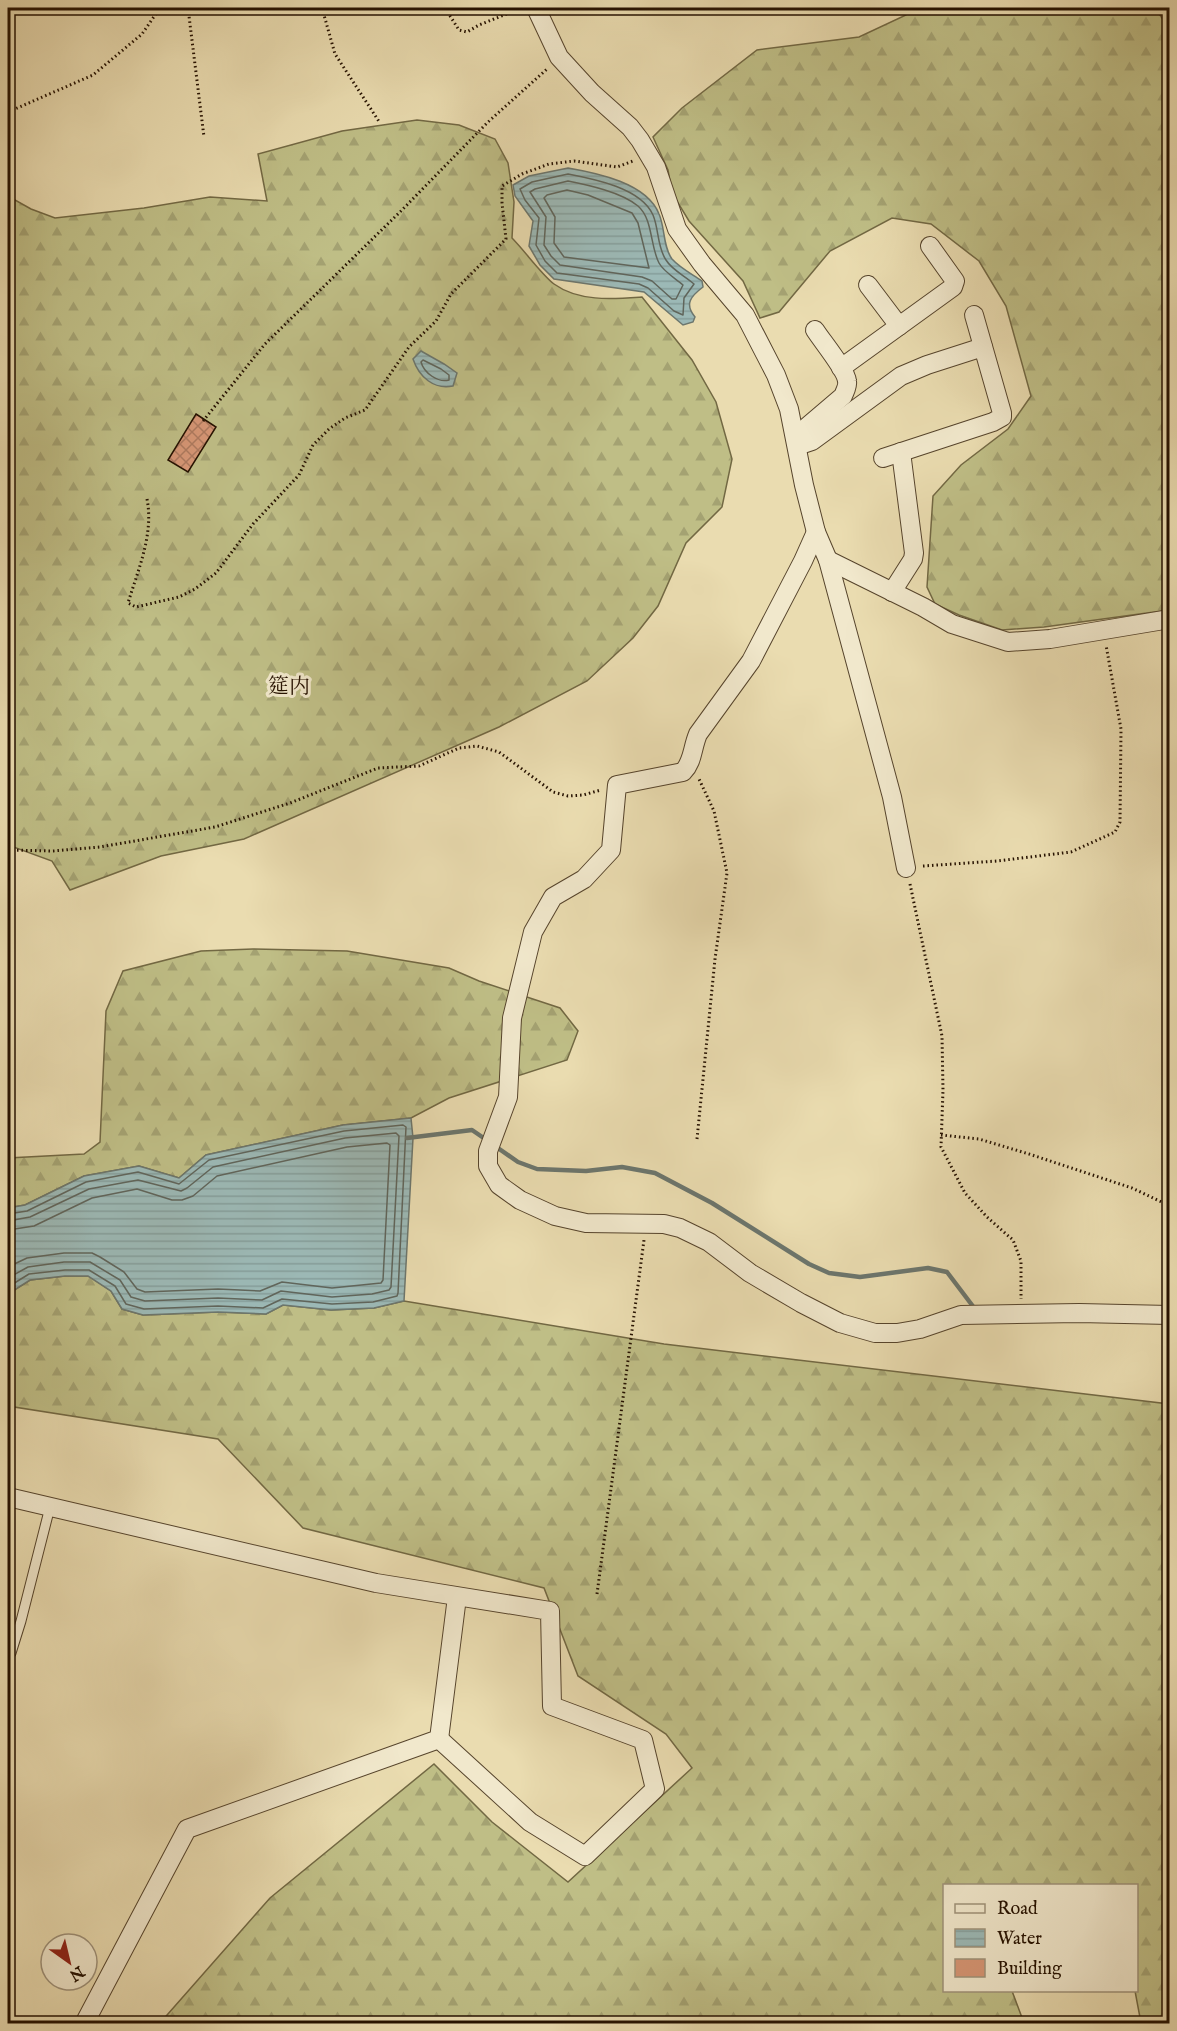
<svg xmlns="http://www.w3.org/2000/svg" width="1177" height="2031" font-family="'IM FELL English','Noto Serif JP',serif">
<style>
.forest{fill:url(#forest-firs);stroke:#726843;stroke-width:1.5}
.water{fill:url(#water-rules);stroke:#6c766d;stroke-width:1.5}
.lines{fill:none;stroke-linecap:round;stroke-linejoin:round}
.shore{stroke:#60655b;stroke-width:1.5}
.stream{stroke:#6c766d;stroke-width:4.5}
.building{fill:url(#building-cross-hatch);stroke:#251100;stroke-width:1.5}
.lane-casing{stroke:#56442c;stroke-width:11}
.street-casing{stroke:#56442c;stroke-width:20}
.path{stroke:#251100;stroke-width:3;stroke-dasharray:1.5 3;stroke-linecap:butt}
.lane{stroke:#f1e8cc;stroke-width:9}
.street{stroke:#f1e8cc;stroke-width:18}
.labels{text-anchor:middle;stroke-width:6;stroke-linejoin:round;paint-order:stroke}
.quarter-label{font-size:21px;fill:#251100;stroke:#f1e8cc}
</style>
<defs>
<pattern id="forest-firs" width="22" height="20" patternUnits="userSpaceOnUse" patternTransform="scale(1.5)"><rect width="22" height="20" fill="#bfbe86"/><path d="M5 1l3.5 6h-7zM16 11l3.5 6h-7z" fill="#a4a272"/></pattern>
<pattern id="water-rules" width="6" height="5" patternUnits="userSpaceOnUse" patternTransform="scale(1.5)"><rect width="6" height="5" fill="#9cb9b6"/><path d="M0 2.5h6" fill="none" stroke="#869e9b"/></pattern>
<pattern id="building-cross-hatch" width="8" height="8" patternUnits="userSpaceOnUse" patternTransform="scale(1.5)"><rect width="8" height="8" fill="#d69675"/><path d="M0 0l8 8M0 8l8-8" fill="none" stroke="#ad795e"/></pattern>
</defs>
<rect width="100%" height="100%" fill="#eadcb0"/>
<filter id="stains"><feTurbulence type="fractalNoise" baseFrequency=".00333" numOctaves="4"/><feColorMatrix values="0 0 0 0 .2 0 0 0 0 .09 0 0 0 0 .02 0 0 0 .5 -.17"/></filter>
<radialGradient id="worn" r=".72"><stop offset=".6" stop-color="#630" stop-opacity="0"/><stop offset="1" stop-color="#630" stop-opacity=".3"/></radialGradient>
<g class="forest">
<polygon points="907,8 1155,8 1164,21 1169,20 1169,610 1044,627 1002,630 959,615 935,604 927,587 933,496 961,465 1008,429 1031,396 1006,306 979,261 931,224 892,218 830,251 779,312 760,318 743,281 689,221 672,193 668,170 653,137 682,108 757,50 859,37 906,15"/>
<path d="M 417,120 L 459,125 L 495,139 L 508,163 L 514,202 L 512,238 C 524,250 542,275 554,284 C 579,302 613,299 642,297 L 692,360 L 716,402 L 732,459 L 722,507 L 686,543 L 658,606 L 633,638 L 587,681 L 499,727 L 244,839 L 161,856 L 70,890 L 52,861 L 8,845 L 8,196 L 31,209 L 55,218 L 144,208 L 210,197 L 267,201 L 258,154 L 342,131 Z"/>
<polygon points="253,949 347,951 449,968 479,981 560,1008 578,1031 567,1060 449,1098 411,1118 343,1125 206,1155 179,1178 139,1166 84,1176 25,1205 8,1208 8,1158 84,1154 100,1142 106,1011 123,971 201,951"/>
<polygon points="65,1276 89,1276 111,1291 122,1309 143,1315 218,1312 266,1314 283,1305 331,1310 374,1308 404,1301 664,1344 1169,1404 1169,2023 1141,2023 1135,1991 1136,1886 944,1886 944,1990 1012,1991 1024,2023 160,2023 270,1898 434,1764 492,1822 568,1882 692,1768 666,1734 578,1676 544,1588 303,1528 218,1439 8,1406 8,1294 30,1280"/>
</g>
<g class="water">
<path d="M 568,168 C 597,173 647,183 659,214 C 665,227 663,247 672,259 C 680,268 692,274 702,281 L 703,287 C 691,296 684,304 695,317 L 693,322 L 683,325 L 644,292 L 554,279 L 540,265 L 529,246 L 533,221 L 515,196 L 513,185 L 529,176 Z"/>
<path d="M 421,351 L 444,364 L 457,373 L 453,386 C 434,390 419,377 413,359 Z"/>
<polygon points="411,1118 413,1138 404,1301 374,1308 331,1310 283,1305 266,1314 218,1312 143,1315 122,1309 111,1291 88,1276 65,1276 30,1280 8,1294 8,1208 25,1205 84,1176 139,1166 179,1178 206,1155 343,1125"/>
</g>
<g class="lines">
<g class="shore">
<path d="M 568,174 C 594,179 641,188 653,215 C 659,229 657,247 666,260 C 672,270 685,276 694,284 L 684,298 L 683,315 L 674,311 L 648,288 L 639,284 L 557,273 L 545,261 L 536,245 L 539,218 L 525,200 L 520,189 L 532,182 Z"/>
<path d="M 568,181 C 588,185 621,192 638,206 C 653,219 650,246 659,263 C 664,272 675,278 683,285 L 676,299 L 672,299 L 652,281 L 642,277 L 560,265 L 551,256 L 544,245 L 546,217 L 530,192 L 535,189 Z"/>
<polygon points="567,190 588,195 632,213 638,223 649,268 564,257 554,243 555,217 544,198 547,195"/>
<path d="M 423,360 L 441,369 L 449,375 L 449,380 C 438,383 424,373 421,362 Z"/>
<polyline points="8,1214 27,1211 86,1182 138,1172 179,1184 209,1160 344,1131 403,1125 406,1127 398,1293 397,1296 373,1302 332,1304 282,1299 263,1308 218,1306 144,1309 126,1304 115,1286 89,1270 65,1270 29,1274 8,1287"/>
<polyline points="8,1221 30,1217 89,1189 138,1180 181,1191 187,1188 213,1167 345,1138 396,1133 399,1136 391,1287 389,1290 372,1294 332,1297 281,1291 262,1300 218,1298 145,1301 131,1297 120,1280 90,1262 64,1262 28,1267 8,1278"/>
<polyline points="8,1230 34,1226 92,1198 137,1189 172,1200 182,1200 193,1196 217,1176 347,1147 387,1143 390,1145 383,1280 381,1283 332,1288 282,1282 260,1291 218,1289 145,1292 137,1289 124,1272 100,1257 92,1253 64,1253 27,1258 8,1267"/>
</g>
<g class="stream">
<polyline points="407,1138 472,1130 488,1141"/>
<polyline points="495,1146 518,1162 537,1169 586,1171 622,1167 655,1173 712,1203 809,1264 829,1273 860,1277 928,1268 947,1272 975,1309"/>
</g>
</g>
<polygon class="building" points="196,414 216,427 188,472 168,460"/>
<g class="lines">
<defs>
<polyline id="lane" points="8,1657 11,1653 21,1621 50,1507"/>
<g id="street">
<polyline points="536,8 559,57 592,93 630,127 640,140 656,167 677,229 702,264 745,315 776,375 789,409 804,485 816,532 828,560 892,797 906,868"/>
<polyline points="868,285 899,326"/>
<polyline points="841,368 953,287 955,281 930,246"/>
<path d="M 796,436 L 843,396 C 845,391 848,386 847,381 C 846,370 822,341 815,330"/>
<polyline points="797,446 812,441 901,376 927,365 983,347"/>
<polyline points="883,458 993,422 1002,417 1002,413 974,315"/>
<path d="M 816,532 L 803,561 L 751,661 L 698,734 C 692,748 693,762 683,772 L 617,785 L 611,850 L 584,879 L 553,897 L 533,932 L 512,1018 L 508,1097 L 488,1151 L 488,1166 L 499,1185 L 520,1200 L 555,1216 L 586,1223 L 664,1224 L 680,1228 L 709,1242 L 750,1273 L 801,1303 L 840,1323 L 875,1333 L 897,1333 L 920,1329 L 961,1315 L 1079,1313 L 1170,1315"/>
<polyline points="828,560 923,607 952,624 1008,642 1050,639 1170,619"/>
<polyline points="892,592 913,559 914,553 901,452"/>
<polyline points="8,1497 376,1583 550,1611 552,1706 643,1740 655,1789 585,1856 530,1822 439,1739"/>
<polyline points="84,2024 187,1829 439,1739 457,1597"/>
</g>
</defs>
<use href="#lane" class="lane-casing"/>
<use href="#street" class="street-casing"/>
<g class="path">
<polyline points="188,8 204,137"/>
<polyline points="322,8 335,54 380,123"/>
<polyline points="445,8 459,30 467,32 479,25 519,9"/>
<polyline points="8,112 93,75 142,34 160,8"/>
<polyline points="203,421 265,344 401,211 487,123 547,69"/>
<path d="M 147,499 C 154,534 138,570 128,603 L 136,607 L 179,597 L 195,589 L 216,573 L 253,524 L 299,475 L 313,445 L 329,429 L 345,418 L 365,410 L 409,347 L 436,321 L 451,294 L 506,239 L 502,203 L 502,186 L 522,174 L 549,164 L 574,161 L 617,167 L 633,161"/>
<polyline points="8,850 53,851 100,847 215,827 290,803 378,768 419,766 459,748 477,746 499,752 553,792 568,796 583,795 601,790"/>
<polyline points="923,866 997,861 1071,852 1115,832 1120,822 1121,729 1106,645"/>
<polyline points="910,884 942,1036 943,1090 941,1147 965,1193 987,1217 1013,1240 1021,1261 1021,1299"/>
<polyline points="941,1135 979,1139 1029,1154 1132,1188 1170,1206"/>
<polyline points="697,1139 715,959 727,873 714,811 699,779"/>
<polyline points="597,1594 644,1240"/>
</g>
<use href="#lane" class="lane"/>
<use href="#street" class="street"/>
</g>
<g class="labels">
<g class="quarter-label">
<text x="289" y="693">筵内</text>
</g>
</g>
<rect width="1177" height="2031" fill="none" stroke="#eadcb0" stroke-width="30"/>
<rect x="9" y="9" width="1159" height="2013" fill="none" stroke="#251100" stroke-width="3"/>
<rect x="15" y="15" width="1147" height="2001" fill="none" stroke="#251100" stroke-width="1.5"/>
<rect x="943" y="1884" width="195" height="108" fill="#f1e8cc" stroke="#9f927a" stroke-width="1.5"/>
<rect x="955" y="1904" width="30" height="9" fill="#f1e8cc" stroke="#9f927a" stroke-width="1.5"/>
<text x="997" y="1914" font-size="18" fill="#251100">Road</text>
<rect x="955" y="1929" width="30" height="18" fill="url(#water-rules)" stroke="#9f927a" stroke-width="1.5"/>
<text x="997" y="1944" font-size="18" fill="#251100">Water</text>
<rect x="955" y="1959" width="30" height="18" fill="#d69675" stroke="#9f927a" stroke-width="1.5"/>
<text x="997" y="1974" font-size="18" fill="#251100">Building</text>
<g transform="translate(69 1962) rotate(146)"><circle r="28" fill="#f1e8cc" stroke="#9f927a" stroke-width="1.5"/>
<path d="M0-4.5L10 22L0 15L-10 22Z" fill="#8f2418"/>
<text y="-9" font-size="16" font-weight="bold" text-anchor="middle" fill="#251100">N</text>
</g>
<rect width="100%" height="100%" filter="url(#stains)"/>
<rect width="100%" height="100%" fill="url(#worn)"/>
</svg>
